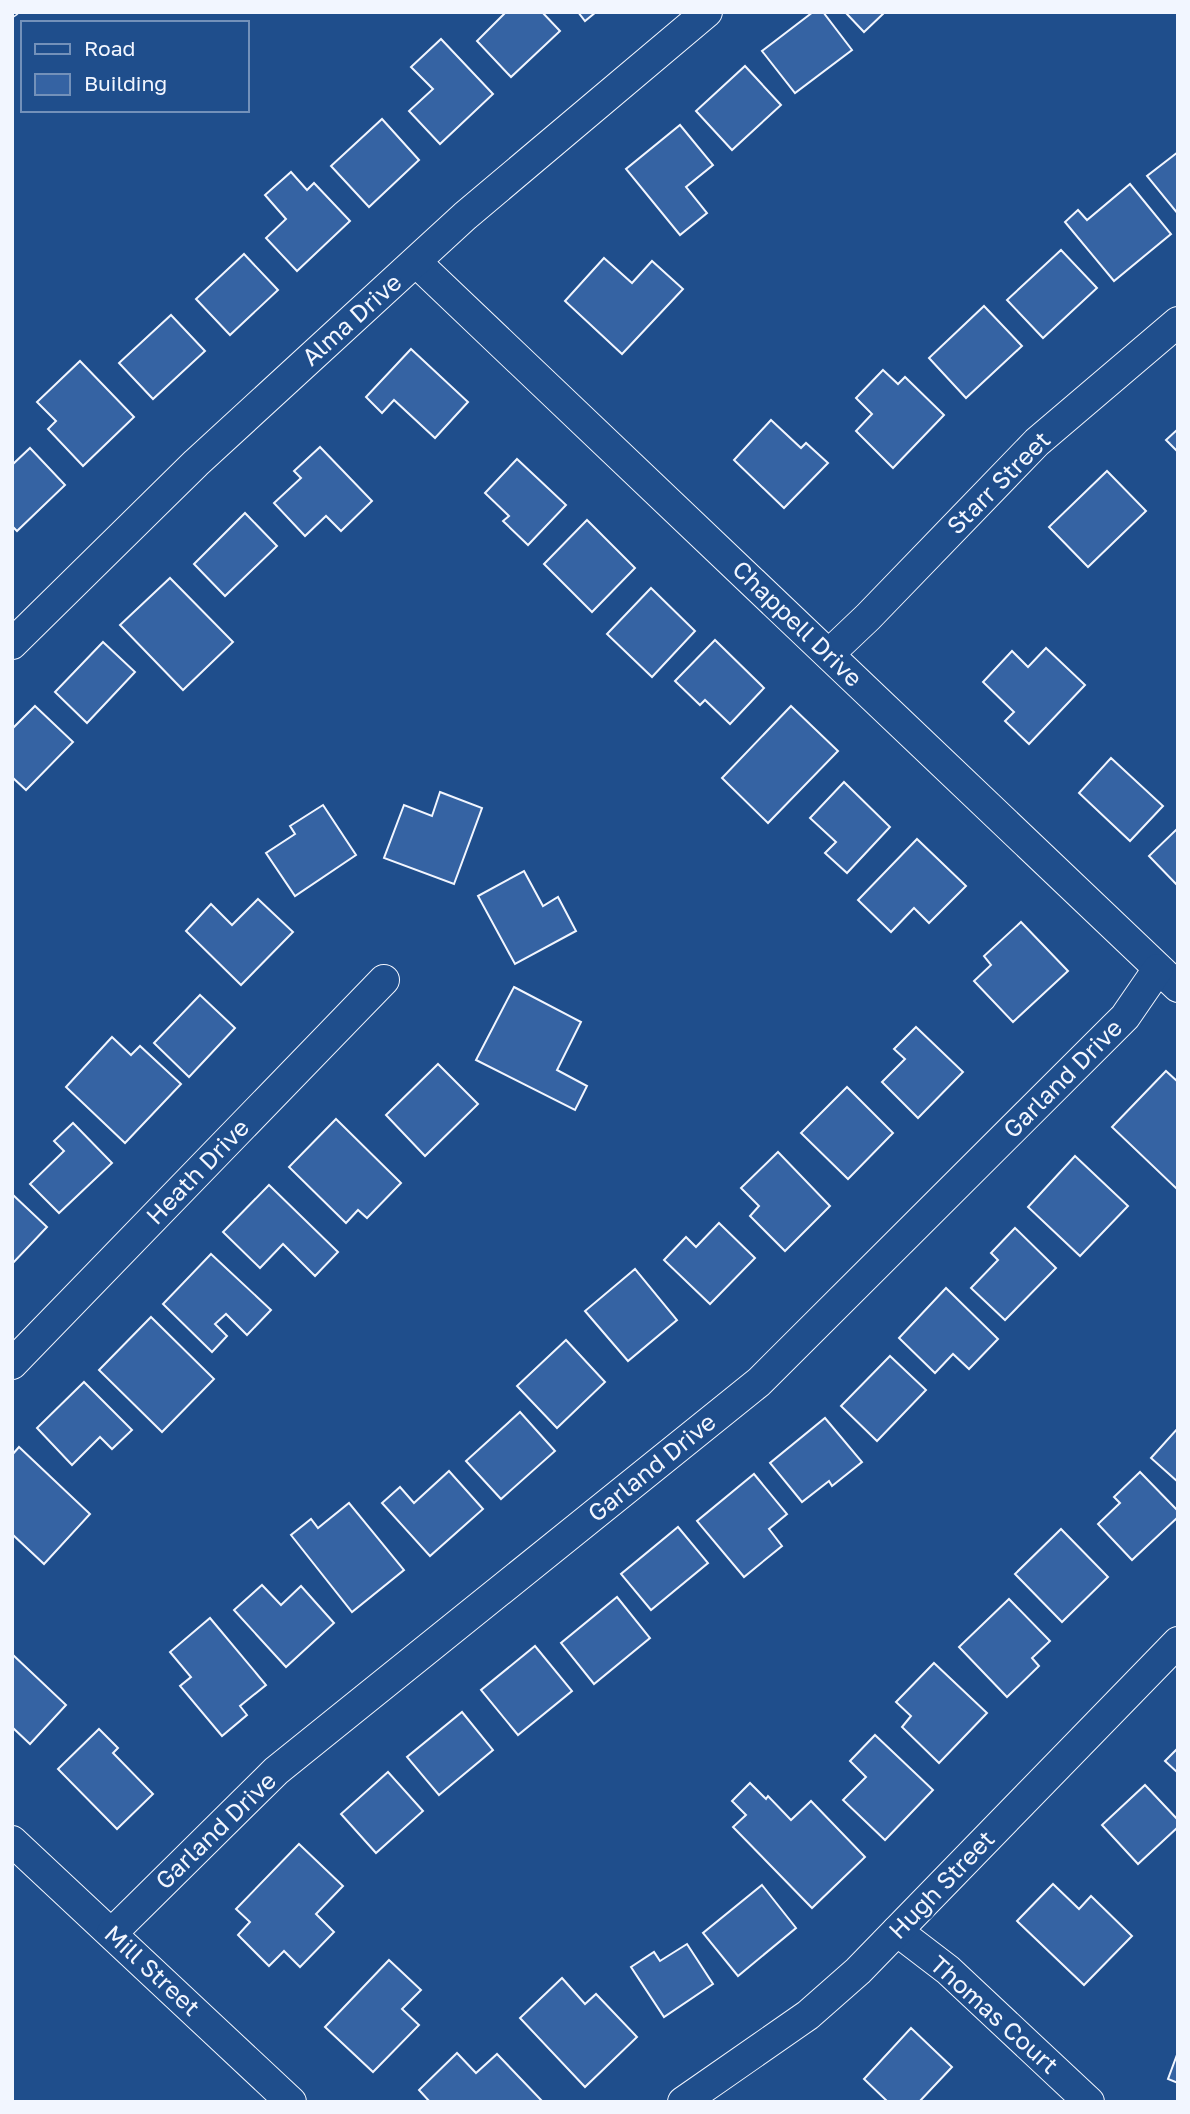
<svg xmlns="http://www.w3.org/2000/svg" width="1190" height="2114" font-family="'Golos Text',sans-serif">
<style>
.building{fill:#3563a3;stroke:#f2f6ff;stroke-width:2}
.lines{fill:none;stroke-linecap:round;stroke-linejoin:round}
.minor-casing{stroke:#f2f6ff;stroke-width:32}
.minor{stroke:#1f4e8c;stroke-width:30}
.rail-casing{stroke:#f2f6ff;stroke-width:8}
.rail{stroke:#1f4e8c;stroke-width:5;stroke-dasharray:16;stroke-linecap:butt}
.labels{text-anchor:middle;stroke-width:5;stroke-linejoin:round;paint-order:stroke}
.street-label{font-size:24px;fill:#f2f6ff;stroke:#1f4e8c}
</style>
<rect width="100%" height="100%" fill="#1f4e8c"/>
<g class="building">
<polygon points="506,12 542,12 560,31 511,77 477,41"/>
<polygon points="578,12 596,12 585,21"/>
<polygon points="813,12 823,12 852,50 795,93 762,51"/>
<polygon points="845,12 885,12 864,32"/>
<polygon points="441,39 493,94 440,144 409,111 433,89 411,67"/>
<polygon points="745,66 781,105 732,150 696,111"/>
<polygon points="382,119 419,160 369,207 331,166"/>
<polygon points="680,125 713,165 686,187 707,213 680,235 626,169"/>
<polygon points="1178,152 1178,214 1147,176"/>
<polygon points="291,172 307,190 314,183 350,221 297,271 266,238 286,219 265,195"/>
<polygon points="1130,184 1171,234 1114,281 1065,222 1078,210 1087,220"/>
<polygon points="1061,250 1097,288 1043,338 1007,300"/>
<polygon points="244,254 278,290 230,335 196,299"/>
<polygon points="604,258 632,283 652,261 683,289 622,354 565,301"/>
<polygon points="984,306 1022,346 966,398 929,358"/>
<polygon points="171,315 205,351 153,399 119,363"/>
<polygon points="411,349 468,402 435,438 394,400 382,413 366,397"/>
<polygon points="80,361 134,417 83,466 48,429 56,421 37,402"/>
<polygon points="883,370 898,384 905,377 944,415 893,468 856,431 872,414 856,398"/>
<polygon points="771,420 801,448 806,443 828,463 784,508 734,460"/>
<polygon points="1178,429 1178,452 1166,440"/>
<polygon points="320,447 372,501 341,531 326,516 305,536 274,503 301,478 294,471"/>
<polygon points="30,448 65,485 17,531 12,526 12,465"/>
<polygon points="517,459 566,505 528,545 503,521 509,516 485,493"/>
<polygon points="1107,471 1146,511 1088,567 1049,527"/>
<polygon points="245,513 277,546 225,596 194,564"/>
<polygon points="587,520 635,568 592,612 544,564"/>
<polygon points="170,578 233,642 183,690 120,625"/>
<polygon points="651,588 695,631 652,677 607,634"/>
<polygon points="715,640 764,688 730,724 705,700 700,705 675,681"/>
<polygon points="103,642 135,672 87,723 55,692"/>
<polygon points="1046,648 1085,685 1029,744 1005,721 1014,712 983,682 1012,651 1028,667"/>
<polygon points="35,706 73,742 26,790 12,777 12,729"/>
<polygon points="791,706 838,751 768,823 722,778"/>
<polygon points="1111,758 1163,806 1130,841 1079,793"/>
<polygon points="844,782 890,827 847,873 825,853 836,842 810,818"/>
<polygon points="440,792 482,808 454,884 384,858 404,805 432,816"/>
<polygon points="323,805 356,855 295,896 266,853 295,834 290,826"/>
<polygon points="1178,828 1178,886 1149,856"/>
<polygon points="917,839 966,886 929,923 914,908 891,932 858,900"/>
<polygon points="524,871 543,906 558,897 576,931 515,964 478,896"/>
<polygon points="258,899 293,932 241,985 186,931 211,904 232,925"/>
<polygon points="1021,922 1068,971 1013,1022 974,981 991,965 984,956"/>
<polygon points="514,987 581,1022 557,1070 587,1086 575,1110 476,1060"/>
<polygon points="200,995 235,1028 189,1077 154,1043"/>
<polygon points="916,1027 963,1072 918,1118 882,1082 905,1059 894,1049"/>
<polygon points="112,1037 131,1055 140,1046 181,1084 125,1143 66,1087"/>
<polygon points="438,1064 478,1104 425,1156 386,1115"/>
<polygon points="1166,1071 1178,1082 1178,1190 1112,1127"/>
<polygon points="847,1087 893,1133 848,1179 801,1133"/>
<polygon points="336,1119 401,1183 367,1218 358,1210 346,1223 289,1167"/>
<polygon points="73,1123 112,1163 59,1213 30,1184 64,1151 54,1141"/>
<polygon points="778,1152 830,1206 785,1251 750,1216 759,1206 741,1188"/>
<polygon points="1075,1156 1128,1206 1080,1256 1028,1207"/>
<polygon points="269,1185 338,1252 315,1276 283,1244 260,1268 223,1232"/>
<polygon points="12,1194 47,1227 12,1264"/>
<polygon points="719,1223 755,1258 710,1304 664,1260 686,1237 696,1247"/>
<polygon points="1015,1228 1056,1268 1005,1320 971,1288 998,1260 991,1253"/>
<polygon points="211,1254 271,1310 247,1335 226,1314 215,1324 227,1336 212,1352 163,1304"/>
<polygon points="635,1269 677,1320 628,1361 585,1311"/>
<polygon points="946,1288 998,1339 969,1369 953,1354 935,1373 899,1338"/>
<polygon points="151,1317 214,1379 162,1432 99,1370"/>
<polygon points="566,1340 605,1382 557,1428 517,1386"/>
<polygon points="890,1356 926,1390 877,1441 841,1406"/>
<polygon points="84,1382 132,1430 112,1449 100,1437 72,1465 37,1428"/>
<polygon points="520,1412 555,1451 501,1499 466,1461"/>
<polygon points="825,1418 862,1462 832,1486 829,1481 802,1502 770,1463"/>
<polygon points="1178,1428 1178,1482 1151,1458"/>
<polygon points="19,1447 90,1514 44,1564 12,1534 12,1455"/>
<polygon points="449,1471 483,1509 430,1556 382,1503 400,1487 414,1503"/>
<polygon points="1140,1472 1178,1511 1178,1517 1132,1560 1098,1524 1120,1503 1114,1497"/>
<polygon points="754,1474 787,1514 769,1529 782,1546 744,1577 697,1521"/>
<polygon points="349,1503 404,1570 352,1612 291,1535 311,1519 318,1528"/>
<polygon points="678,1527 708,1563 651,1610 621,1574"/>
<polygon points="1061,1529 1108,1577 1062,1622 1015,1574"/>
<polygon points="262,1585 281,1605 301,1586 334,1623 286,1667 234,1610"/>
<polygon points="617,1597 650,1638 594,1684 561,1643"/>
<polygon points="1009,1599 1050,1641 1032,1658 1039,1666 1007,1697 959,1647"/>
<polygon points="210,1618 266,1685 240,1706 247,1715 222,1736 180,1686 191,1677 170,1652"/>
<polygon points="535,1646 572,1691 518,1735 481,1690"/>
<polygon points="12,1654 66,1705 30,1744 12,1727"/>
<polygon points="934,1663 987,1713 939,1763 902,1727 911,1716 896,1702"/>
<polygon points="462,1712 493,1750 439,1795 407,1757"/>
<polygon points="99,1729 118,1748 113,1753 153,1794 117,1829 58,1769"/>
<polygon points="875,1735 933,1790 885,1840 843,1800 866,1777 850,1761"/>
<polygon points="1178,1748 1178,1773 1165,1761"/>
<polygon points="388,1772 423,1811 376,1853 341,1814"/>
<polygon points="750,1783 766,1799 768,1796 791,1820 811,1801 865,1857 812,1908 733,1827 746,1815 732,1801"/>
<polygon points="1145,1785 1178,1820 1178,1827 1138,1864 1102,1825"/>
<polygon points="299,1844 343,1886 316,1914 334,1932 300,1967 284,1951 269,1966 238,1935 250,1922 236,1909"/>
<polygon points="1053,1884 1079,1909 1091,1896 1132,1936 1084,1985 1017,1921"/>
<polygon points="762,1885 796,1928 738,1976 703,1933"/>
<polygon points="687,1944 713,1984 664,2017 631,1967 654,1952 660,1961"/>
<polygon points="389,1960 421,1990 402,2009 419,2025 373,2072 325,2027"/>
<polygon points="562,1978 585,2004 596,1994 637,2037 585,2087 520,2018"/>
<polygon points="911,2028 952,2067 919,2102 888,2102 864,2079"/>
<polygon points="1178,2052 1178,2083 1168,2079"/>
<polygon points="457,2053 476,2073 497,2054 543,2102 430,2102 419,2090"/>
</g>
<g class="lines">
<defs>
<g id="minor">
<polyline points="416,262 1178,987"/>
<polyline points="12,644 196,463 465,216 707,12"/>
<polyline points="829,654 868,617 1037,442 1178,322"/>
<polyline points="12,1364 384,980"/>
<polyline points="12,1841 291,2102"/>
<polyline points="897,1931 948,1970 1089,2102"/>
<polyline points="112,1933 276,1771 759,1382 1125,1017 1158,969"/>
<polyline points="683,2102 808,2015 858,1971 1178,1642"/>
</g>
</defs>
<use href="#minor" class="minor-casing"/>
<use href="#minor" class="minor"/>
<defs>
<polyline id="rail" points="12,14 15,12"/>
</defs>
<use href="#rail" class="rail-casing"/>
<use href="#rail" class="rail"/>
</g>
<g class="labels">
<g class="street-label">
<text transform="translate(352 320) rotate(-42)" y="8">Alma Drive</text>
<text transform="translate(999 483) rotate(-45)" y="8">Starr Street</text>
<text transform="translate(797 624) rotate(44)" y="8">Chappell Drive</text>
<text transform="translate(1063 1079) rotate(-45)" y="8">Garland Drive</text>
<text transform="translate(198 1172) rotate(-46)" y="8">Heath Drive</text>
<text transform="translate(652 1468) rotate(-39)" y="8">Garland Drive</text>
<text transform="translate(216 1831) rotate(-44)" y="8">Garland Drive</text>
<text transform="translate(942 1885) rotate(-46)" y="8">Hugh Street</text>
<text transform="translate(152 1971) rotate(43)" y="8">Mill Street</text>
<text transform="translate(994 2015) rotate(42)" y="8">Thomas Court</text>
</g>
</g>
<rect width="1190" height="2114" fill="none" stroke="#f2f6ff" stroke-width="28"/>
<rect x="21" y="21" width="228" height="91" fill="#1f4e8c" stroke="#7391ba" stroke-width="2"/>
<rect x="35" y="44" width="35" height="10" fill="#1f4e8c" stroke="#7391ba" stroke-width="2"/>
<text x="84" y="56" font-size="21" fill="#f2f6ff">Road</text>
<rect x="35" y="74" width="35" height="21" fill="#3563a3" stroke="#7391ba" stroke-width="2"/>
<text x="84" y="91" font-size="21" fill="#f2f6ff">Building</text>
</svg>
